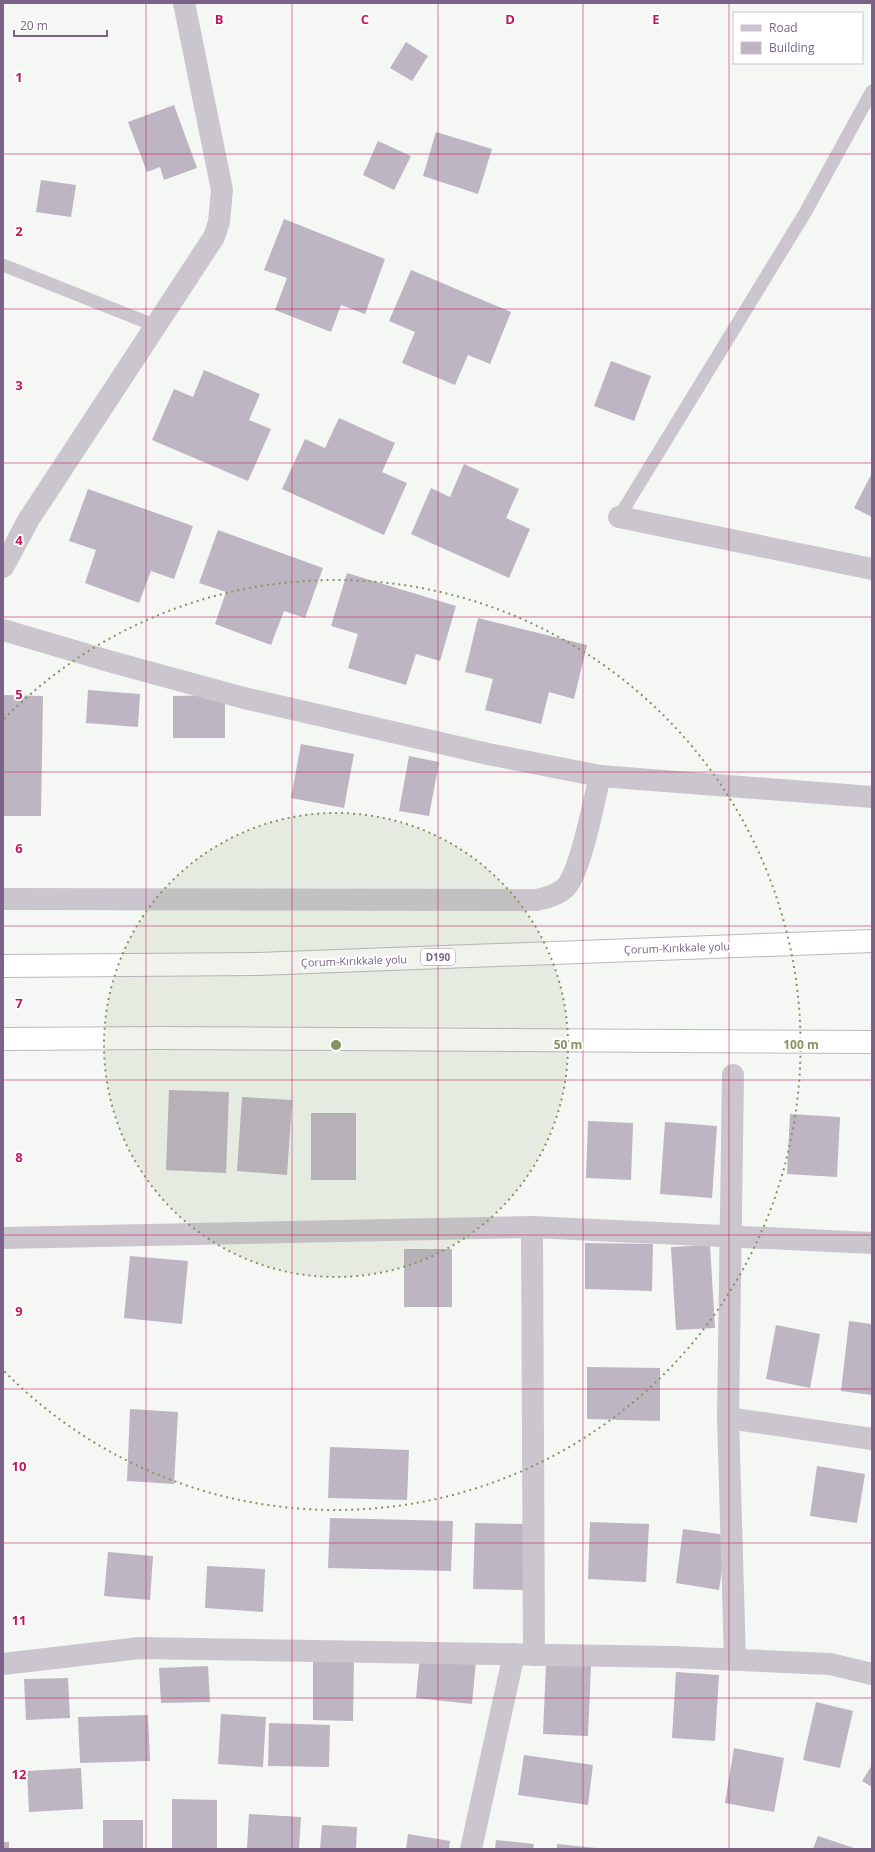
<svg xmlns="http://www.w3.org/2000/svg" width="875" height="1852" font-family="'Open Sans',sans-serif">
<style>
.building{fill:#bdb5c2}
.lines{fill:none;stroke-linecap:round;stroke-linejoin:round}
.highway-casing{stroke:#bcb8bf;stroke-width:24}
.lane{stroke:#cbc6cd;stroke-width:13}
.street{stroke:#cbc6cd;stroke-width:22}
.highway{stroke:#fff;stroke-width:22}
.grid{fill:none;stroke:#c2185b;stroke-width:1;stroke-opacity:0.55}
.ring{fill:none;stroke:#859560;stroke-width:2;stroke-dasharray:2 4}
.labels{text-anchor:middle;stroke-width:4;stroke-linejoin:round;paint-order:stroke}
.shield{fill:#fff;stroke:#a292ab;stroke-width:1}
.shield-label{font-size:10px;font-weight:bold;fill:#7a6387}
.street-label{font-size:11px;fill:#7a6387;stroke:#fff}
.grid-label{font-size:13px;text-anchor:middle;font-weight:bold;fill:#c2185b;stroke:#fff;stroke-width:4;stroke-linejoin:round;paint-order:stroke}
.centre{fill:#859560;stroke:#fff;stroke-width:2}
.ring-label{font-size:12px;text-anchor:middle;font-weight:bold;fill:#859560;stroke:#fff;stroke-width:4;stroke-linejoin:round;paint-order:stroke}
</style>
<rect width="100%" height="100%" fill="#f4f7f4"/>
<g class="building">
<polygon points="406,42 428,56 412,81 390,68"/>
<polygon points="174,105 197,168 164,180 160,167 147,172 128,122"/>
<polygon points="436,132 492,149 478,194 423,176"/>
<polygon points="378,141 411,156 394,190 363,175"/>
<polygon points="41,180 76,185 71,217 36,212"/>
<polygon points="284,219 385,259 365,314 341,305 331,332 275,310 287,278 264,270"/>
<polygon points="411,270 511,312 490,364 468,355 455,385 402,363 415,332 389,321"/>
<polygon points="611,361 651,376 634,421 594,406"/>
<polygon points="204,370 260,394 249,420 271,429 248,481 152,440 174,389 193,397"/>
<polygon points="339,418 395,443 382,472 407,483 384,535 282,489 305,439 325,448"/>
<polygon points="464,464 519,489 506,518 530,529 509,578 411,534 431,488 450,497"/>
<polygon points="872,473 872,517 854,508"/>
<polygon points="88,489 193,526 174,579 151,571 139,603 85,583 96,550 69,541"/>
<polygon points="218,530 323,568 305,618 284,611 271,645 215,624 226,592 199,583"/>
<polygon points="347,573 456,606 440,661 416,654 406,685 348,668 358,634 331,626"/>
<polygon points="478,618 587,645 574,699 549,692 541,724 485,710 493,679 465,672"/>
<polygon points="88,690 140,694 138,727 86,723"/>
<polygon points="3,695 43,696 41,816 3,816"/>
<polygon points="225,695 225,738 173,738 173,696"/>
<polygon points="301,744 354,754 344,808 291,798"/>
<polygon points="409,756 439,762 429,816 399,811"/>
<polygon points="169,1090 229,1092 226,1173 166,1170"/>
<polygon points="242,1097 292,1100 287,1175 237,1171"/>
<rect x="311" y="1113" width="45" height="67"/>
<polygon points="790,1114 840,1117 837,1177 787,1174"/>
<polygon points="588,1121 633,1123 631,1180 586,1178"/>
<polygon points="665,1122 717,1126 712,1198 660,1194"/>
<polygon points="585,1243 653,1244 652,1291 585,1289"/>
<polygon points="710,1245 715,1328 676,1330 671,1247"/>
<rect x="404" y="1249" width="48" height="58"/>
<polygon points="130,1256 188,1261 182,1324 124,1318"/>
<polygon points="849,1321 872,1324 872,1395 841,1391"/>
<polygon points="776,1325 820,1334 810,1388 766,1379"/>
<polygon points="587,1367 660,1368 660,1421 587,1419"/>
<polygon points="130,1409 178,1412 174,1484 127,1481"/>
<polygon points="330,1447 409,1450 407,1500 328,1498"/>
<polygon points="817,1466 865,1474 857,1523 810,1516"/>
<polygon points="330,1518 453,1521 451,1571 328,1568"/>
<polygon points="590,1522 649,1524 646,1582 588,1579"/>
<polygon points="475,1523 525,1524 524,1590 473,1589"/>
<polygon points="683,1529 727,1535 719,1590 676,1583"/>
<polygon points="108,1552 153,1556 150,1600 104,1596"/>
<polygon points="207,1566 265,1569 263,1612 205,1608"/>
<polygon points="420,1655 476,1661 472,1704 416,1698"/>
<polygon points="313,1656 354,1656 353,1721 313,1720"/>
<polygon points="546,1664 591,1666 588,1736 543,1734"/>
<polygon points="208,1666 210,1702 161,1703 159,1668"/>
<polygon points="676,1672 719,1675 715,1741 672,1738"/>
<polygon points="68,1678 70,1718 26,1720 24,1679"/>
<polygon points="816,1702 853,1711 840,1768 803,1760"/>
<polygon points="221,1714 266,1717 263,1767 218,1764"/>
<polygon points="148,1715 150,1761 80,1763 78,1717"/>
<polygon points="269,1723 330,1725 329,1767 268,1766"/>
<polygon points="734,1748 784,1758 774,1812 725,1803"/>
<polygon points="524,1755 593,1765 588,1805 518,1795"/>
<polygon points="872,1765 872,1787 862,1781"/>
<polygon points="81,1768 83,1809 29,1812 27,1771"/>
<polygon points="172,1799 217,1800 217,1849 172,1849"/>
<polygon points="249,1814 301,1817 299,1849 247,1849"/>
<rect x="103" y="1820" width="40" height="29"/>
<polygon points="322,1825 357,1827 356,1849 320,1849"/>
<polygon points="408,1834 450,1841 449,1849 406,1849"/>
<polygon points="818,1836 857,1849 813,1849"/>
<polygon points="496,1840 534,1844 533,1849 495,1849"/>
<rect x="3" y="1842" width="6" height="7"/>
<polygon points="557,1844 596,1848 596,1849 557,1849"/>
</g>
<g class="lines">
<defs>
<g id="highway">
<polyline points="3,966 258,964 872,941"/>
<polyline points="3,1039 161,1038 872,1042"/>
</g>
</defs>
<use href="#highway" class="highway-casing"/>
<g class="lane">
<polyline points="3,265 156,326"/>
<polyline points="619,517 805,213 872,91"/>
</g>
<g class="street">
<polyline points="619,517 872,569"/>
<polyline points="3,567 29,519 214,237 219,222 222,190 184,3"/>
<polyline points="3,630 112,662 244,698 488,754 600,776 872,797"/>
<path d="M 3,899 L 536,900 C 547,898 558,895 566,887 C 581,871 594,800 600,776"/>
<polyline points="733,1075 728,1418 735,1660"/>
<polyline points="532,1227 534,1655"/>
<polyline points="3,1238 532,1227 872,1243"/>
<polyline points="728,1418 872,1439"/>
<polyline points="3,1664 140,1648 674,1657 830,1664 872,1674"/>
<polyline points="471,1849 514,1654"/>
</g>
<use href="#highway" class="highway"/>
</g>
<path class="grid" d="M 146,3 L 146,1849M 292,3 L 292,1849M 438,3 L 438,1849M 583,3 L 583,1849M 729,3 L 729,1849M 3,154 L 872,154M 3,309 L 872,309M 3,463 L 872,463M 3,617 L 872,617M 3,772 L 872,772M 3,926 L 872,926M 3,1080 L 872,1080M 3,1235 L 872,1235M 3,1389 L 872,1389M 3,1543 L 872,1543M 3,1698 L 872,1698"/>
<circle cx="336" cy="1045" r="232" fill="#859560" fill-opacity=".12"/>
<g class="ring">
<circle cx="336" cy="1045" r="232"/>
<path d="M4 719A465 465 0 1 1 4 1371"/>
</g>
<g class="labels">
<rect class="shield" x="421" y="949" width="34" height="16" rx="3"/>
<g class="shield-label">
<text x="438" y="961">D190</text>
</g>
<g class="street-label">
<text transform="translate(677 948) rotate(-2)" y="4">Çorum-Kırıkkale yolu</text>
<text transform="translate(354 961) rotate(-2)" y="4">Çorum-Kırıkkale yolu</text>
</g>
</g>
<g class="grid-label">
<text x="219" y="24">B</text>
<text x="365" y="24">C</text>
<text x="510" y="24">D</text>
<text x="656" y="24">E</text>
<text x="19" y="82">1</text>
<text x="19" y="236">2</text>
<text x="19" y="390">3</text>
<text x="19" y="545">4</text>
<text x="19" y="699">5</text>
<text x="19" y="853">6</text>
<text x="19" y="1008">7</text>
<text x="19" y="1162">8</text>
<text x="19" y="1316">9</text>
<text x="19" y="1471">10</text>
<text x="19" y="1625">11</text>
<text x="19" y="1779">12</text>
</g>
<circle cx="336" cy="1045" r="6" class="centre"/>
<g class="ring-label">
<text x="568" y="1049">50 m</text>
<text x="801" y="1049">100 m</text>
</g>
<rect width="875" height="1852" fill="none" stroke="#7a6387" stroke-width="8"/>
<rect x="733" y="12" width="130" height="52" fill="#ffffff" stroke="#cac1cf"/>
<rect x="741" y="25" width="20" height="6" fill="#cbc6cd" stroke="#cac1cf"/>
<text x="769" y="32" font-size="12" fill="#7a6387">Road</text>
<rect x="741" y="42" width="20" height="12" fill="#bdb5c2" stroke="#cac1cf"/>
<text x="769" y="52" font-size="12" fill="#7a6387">Building</text>
<path d="M14 30v6h93v-6" fill="none" stroke="#7a6387" stroke-width="2"/>
<text x="20" y="30" font-size="12" fill="#7a6387" stroke="#ffffff" stroke-width="3" paint-order="stroke">20 m</text>
</svg>
